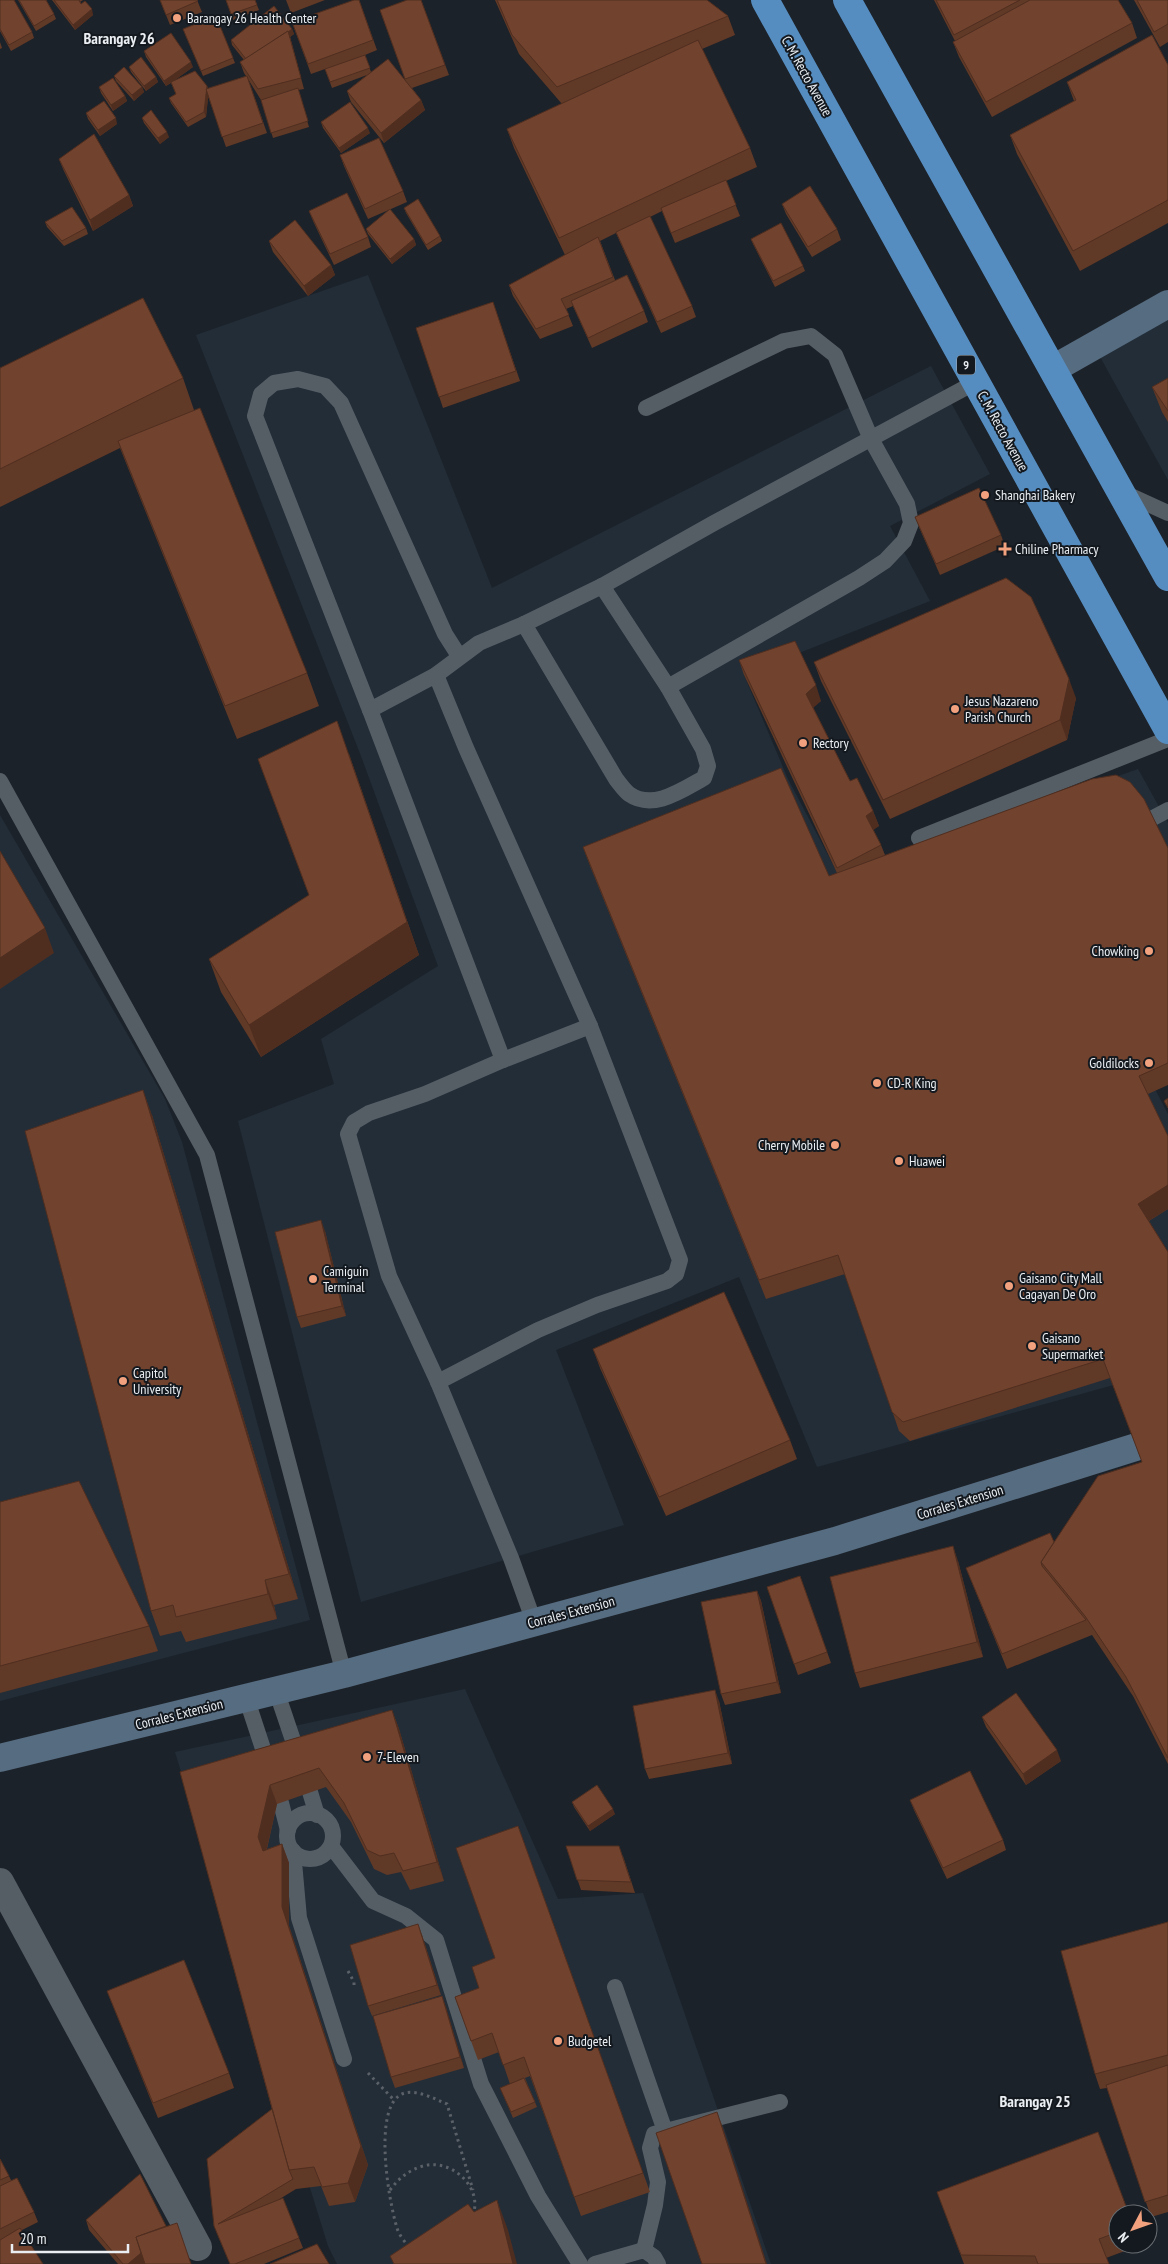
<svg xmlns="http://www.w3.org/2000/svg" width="1168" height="2264" font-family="'PT Sans Narrow',sans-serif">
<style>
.built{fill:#222d38}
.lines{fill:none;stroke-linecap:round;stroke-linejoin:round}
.path{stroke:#5c6168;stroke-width:3;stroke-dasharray:2.5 4;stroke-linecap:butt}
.lane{stroke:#565e65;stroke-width:16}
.street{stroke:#565e65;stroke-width:28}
.secondary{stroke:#566c80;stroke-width:28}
.highway{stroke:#568dc0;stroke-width:28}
.wall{fill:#613927}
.shaded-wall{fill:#4f2e20}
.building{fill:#71422d;stroke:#4f2e20}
.poi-dot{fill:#f1a17d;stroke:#13191f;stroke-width:2}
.labels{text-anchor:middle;stroke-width:4;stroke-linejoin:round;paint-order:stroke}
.shield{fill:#13191f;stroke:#aaafb3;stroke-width:1}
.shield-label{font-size:12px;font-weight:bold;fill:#ebeff3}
.poi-label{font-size:14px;fill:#ebeff3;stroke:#13191f;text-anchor:start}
.street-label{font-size:14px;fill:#ebeff3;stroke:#13191f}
.quarter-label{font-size:16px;font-weight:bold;fill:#ebeff3;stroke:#13191f}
</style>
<rect width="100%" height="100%" fill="#1c2229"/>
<g class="built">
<polygon points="368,275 492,588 931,366 990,474 890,526 930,601 744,675 788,779 839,876 1138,769 1168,823 1168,1081 1154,1087 1168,1114 1168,1494 1128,1381 817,1467 739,1277 556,1350 624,1525 361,1602 238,1121 334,1084 321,1039 438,966 361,756 196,335"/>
<polygon points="1168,315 1168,480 1098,353"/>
<polygon points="0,815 165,1099 182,1142 310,1620 0,1701"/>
<polygon points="465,1689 558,1899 643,1893 771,2264 337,2264 328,2246 175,1752"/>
</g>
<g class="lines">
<g class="path">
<polyline points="348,1971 354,1982 354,1988"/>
<polyline points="368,2073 395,2101"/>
<path d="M 390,2190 C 399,2178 409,2170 423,2166 C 451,2158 483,2187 473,2215"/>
<path d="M 409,2247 C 405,2242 399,2235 397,2228 C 389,2202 373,2112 400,2095 C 413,2087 435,2099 447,2104 L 473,2190"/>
</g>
<g class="lane">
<polyline points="646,408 784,341 811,336 835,355 871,439 907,504 911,523 904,541 885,561 859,578 668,687"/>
<polyline points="1122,492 1168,513"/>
<path d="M 524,624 L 616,779 C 620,784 624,790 629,794 C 653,811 682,790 704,778 L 708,766 L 703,749 L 668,687 L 602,586"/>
<polyline points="459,656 445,634 341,403 325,386 298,379 274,383 261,394 255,416 370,710 436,675 479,643 524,624 602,586 714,523 976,382"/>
<polyline points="436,675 466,748 590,1026 680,1260 676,1274 667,1281 597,1305 538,1330 438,1382"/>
<polyline points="370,710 503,1060"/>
<polyline points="0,781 207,1155 344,1674"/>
<polyline points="1151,819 1168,810"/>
<polyline points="919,838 1168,739"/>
<polyline points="534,1622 511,1558 438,1382 389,1276 348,1134 354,1122 369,1113 425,1094 503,1060 590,1026"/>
<polyline points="276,1690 299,1758"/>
<polyline points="246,1697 269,1767"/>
<polyline points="310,1792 317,1815"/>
<polyline points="281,1803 288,1830"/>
<circle cx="310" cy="1836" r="23"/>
<polyline points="331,1846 373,1901 406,1916 436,1940 481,2084 538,2196 580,2264"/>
<polyline points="293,1851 299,1918 344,2059"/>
<polyline points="615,1987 665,2131"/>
<polyline points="644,2250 655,2205 658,2182 650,2148 654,2134 780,2102"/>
<polyline points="595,2264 644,2250 654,2257 658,2264"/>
</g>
<polyline class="street" points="0,1882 198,2247"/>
<g class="secondary">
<polyline points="1053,369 1168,304"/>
<polyline points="0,1758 344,1674 835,1541 1136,1447"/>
</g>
<g class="highway">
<polyline points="765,0 1168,730"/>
<polyline points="847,0 1168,577"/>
</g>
</g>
<g class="wall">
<polygon points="0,0 32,32 34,38 11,51 0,31"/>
<polygon points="18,0 46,0 54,14 56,19 36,31"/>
<polygon points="52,0 83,0 80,2 93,15 75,30"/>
<polygon points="160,0 197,0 202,12 170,25"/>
<polygon points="226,0 255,0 259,10 233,20"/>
<polygon points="286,0 325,0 291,13"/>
<polygon points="359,0 377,50 365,55 371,72 406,82 380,10 421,0 449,75 412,88 421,100 425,110 384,143 351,102 347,91 367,75 332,88 325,69 311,74 292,22"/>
<polygon points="495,0 707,0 728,16 735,35 702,49 750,148 757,167 726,181 740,216 675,243 662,211 650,217 692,306 696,317 661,333 620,242 616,233 600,241 615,280 644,311 648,322 592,348 573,306 566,309 573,326 540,339 513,296 509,285 565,255 514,148 507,129 562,104 519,54"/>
<polygon points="934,0 1118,0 1132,23 1137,38 992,117 959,57 953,42 955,41"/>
<polygon points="1134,0 1168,0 1168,42 1160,47"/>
<polygon points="216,16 235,63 203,76 185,34"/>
<polygon points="292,29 294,34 290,37 304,89 298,90 309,127 273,138 261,100 248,79 267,133 226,147 208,96 206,117 188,127 171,103 169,98 176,94 171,83 166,86 146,57 144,51 193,67 175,80 207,86 208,89 246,76 244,73 240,62 244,60 232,45 231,40"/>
<polygon points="0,42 2,48 0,49"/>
<polygon points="1168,65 1168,223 1080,271 1017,154 1010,135 1074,101 1067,82"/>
<polygon points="129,67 156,77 158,82 146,91 131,72"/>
<polygon points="114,76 142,87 144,92 134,101 116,81"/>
<polygon points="99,87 125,96 127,101 113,111 101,93"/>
<polygon points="86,113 117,124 100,136 88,119"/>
<polygon points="142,118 169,137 160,144 144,123"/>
<polygon points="321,122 370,133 341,153 323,128"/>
<polygon points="340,155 403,191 407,202 368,219 344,166"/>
<polygon points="59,159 129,195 133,206 93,231 63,169"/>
<polygon points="782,204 837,229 841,240 812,257 786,214"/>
<polygon points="404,208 440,236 442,241 428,250 406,213"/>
<polygon points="309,211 368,237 371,247 334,265 313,221"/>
<polygon points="45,222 86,228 88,234 64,246 47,227"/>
<polygon points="366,229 414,239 416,245 392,264 368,234"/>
<polygon points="751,239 803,266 805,271 775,287 753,244"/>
<polygon points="269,241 331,265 335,275 308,296 273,252"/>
<polygon points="493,302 520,381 443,408 416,328"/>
<polygon points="0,368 183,378 194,410 307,673 319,706 237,739 130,473 120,448 0,507"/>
<polygon points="1168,378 1168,422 1162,412 1152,387"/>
<polygon points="915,517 1001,535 1005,546 940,575 919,527"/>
<polygon points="739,660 821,701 813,707 850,781 873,811 879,826 873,829 881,845 885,855 1168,848 1168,1085 1148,1094 1168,1209 1149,1221 1168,1252 1168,1764 1133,1696 1092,1635 1007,1669 966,1568 1054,1542 1142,1462 1110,1378 910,1441 899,1431 845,1274 766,1299 590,866 583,847 829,876 837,873 744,675"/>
<polygon points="814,662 1076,698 1067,740 890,819 821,681"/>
<polygon points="349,754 419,955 261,1057 221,992 209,959 309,895 258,759"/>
<polygon points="152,1115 298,1599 274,1605 277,1619 186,1642 181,1631 160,1636 151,1611"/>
<polygon points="325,1231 346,1316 301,1328 297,1317"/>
<polygon points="593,1349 790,1440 797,1459 666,1516 600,1368"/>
<polygon points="0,1502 149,1626 158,1651 0,1693"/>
<polygon points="958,1561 983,1657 860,1688 855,1673"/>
<polygon points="800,1576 831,1663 798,1675 767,1587"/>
<polygon points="757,1591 761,1601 781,1693 725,1705 721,1694"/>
<polygon points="719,1701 732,1764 649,1779 645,1769"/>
<polygon points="392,1710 399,1729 444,1881 410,1890 401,1872 387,1875 374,1869 351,1822 326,1787 277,1804 267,1849 282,1844 289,1863 289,1926 368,2165 355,2202 329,2206 321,2186 296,2189 278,2200 299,2238 303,2248 264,2264 230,2264 218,2236 207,2159 272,2109 180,1772"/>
<polygon points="982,1717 1061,1761 1026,1785 986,1727"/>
<polygon points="910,1800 1003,1840 1006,1850 947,1879 914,1810"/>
<polygon points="572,1802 615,1814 590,1831 574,1807"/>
<polygon points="518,1826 650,2192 581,2216 530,2076 525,2078 537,2107 513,2118 500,2088 510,2084 499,2052 478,2060 455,1997 479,1988 495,1958"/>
<polygon points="566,1846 623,1856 635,1893 581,1890"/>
<polygon points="1168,1922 1168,2212 1151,2217 1107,2088 1100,2089 1095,2074"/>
<polygon points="422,1935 441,1995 372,2016 368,2006"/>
<polygon points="107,1991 229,2073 234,2088 158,2118"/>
<polygon points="442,1996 464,2068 395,2088 391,2077"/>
<polygon points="0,2159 11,2180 34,2212 38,2222 22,2230 0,2264"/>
<polygon points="937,2192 1118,2214 1118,2244 1140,2244 1141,2245 1106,2258 1109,2264 964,2264"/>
<polygon points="86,2220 166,2226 191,2264 118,2264 89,2230"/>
</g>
<g class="shaded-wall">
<polygon points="92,9 93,15 75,30 73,25"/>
<polygon points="292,29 294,34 290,37 304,89 301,78 248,62"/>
<polygon points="191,62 193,67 166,86 164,81"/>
<polygon points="156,77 158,82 146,91 144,86"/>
<polygon points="207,86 209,91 206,117 204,112"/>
<polygon points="142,87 144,92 134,101 132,95"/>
<polygon points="125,96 127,101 113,111 111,105"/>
<polygon points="421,100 425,110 384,143 381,133"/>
<polygon points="116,118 117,124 100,136 98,130"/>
<polygon points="368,128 370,133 341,153 339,148"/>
<polygon points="167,132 169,137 160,144 158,138"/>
<polygon points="129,195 133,206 93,231 90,220"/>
<polygon points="414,239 416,245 392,264 390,259"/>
<polygon points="331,265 335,275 308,296 304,286"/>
<polygon points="1069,679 1076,698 1067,740 1060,720"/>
<polygon points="816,685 821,701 812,709 806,694"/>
<polygon points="337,721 419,955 261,1057 249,1025 407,922"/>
<polygon points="873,811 879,826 872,831 866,816"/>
<polygon points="45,928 54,953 0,989 0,958"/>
<polygon points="143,1090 152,1115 298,1599 289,1574"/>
<polygon points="1168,1185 1168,1209 1145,1223 1138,1204"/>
<polygon points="321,1220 325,1231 346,1316 342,1306"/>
<polygon points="953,1546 958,1561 983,1657 977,1642"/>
<polygon points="265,1580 274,1605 277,1619 268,1594"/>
<polygon points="757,1591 761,1601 781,1693 777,1682"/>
<polygon points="715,1690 719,1701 732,1764 728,1753"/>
<polygon points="392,1710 399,1729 444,1881 437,1862"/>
<polygon points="1057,1750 1061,1761 1026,1785 1023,1774"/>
<polygon points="270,1785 277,1804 265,1856 258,1837"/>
<polygon points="613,1809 615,1814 590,1831 588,1826"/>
<polygon points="282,1844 289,1863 289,1926 368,2165 355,2202 348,2183 282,1907"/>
<polygon points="418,1924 422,1935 441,1995 437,1985"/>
<polygon points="442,1996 446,2007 464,2068 460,2057"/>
<polygon points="717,2112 724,2131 767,2264 766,2264"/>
<polygon points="497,2200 508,2230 517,2264 513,2264"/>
<polygon points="141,2253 145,2264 128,2264"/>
</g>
<g class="building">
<polygon points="0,0 14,0 32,32 9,45 0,29"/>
<polygon points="19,0 46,0 54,14 34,26"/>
<polygon points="54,0 79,0 81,4 85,1 92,9 73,25"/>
<polygon points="160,0 197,0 198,1 166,15"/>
<polygon points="226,0 255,0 257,5 231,14"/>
<polygon points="354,0 359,0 373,40 308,64 292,22"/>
<polygon points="407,0 421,0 445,65 405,79 380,10"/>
<polygon points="497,0 707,0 728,16 557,87 512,35"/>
<polygon points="936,0 1020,0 954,35"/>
<polygon points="1030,0 1118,0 1132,23 986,102 953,42"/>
<polygon points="1137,0 1168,0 1168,24 1154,32"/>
<polygon points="274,6 292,29 288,32 288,31 246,59 231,40"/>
<polygon points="216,16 233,58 201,71 183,29"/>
<polygon points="288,31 301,78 258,89 240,62"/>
<polygon points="171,33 191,62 164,81 144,51"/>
<polygon points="1152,35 1168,65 1168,200 1073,251 1010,135 1076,100 1067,82"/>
<polygon points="698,40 750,148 559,238 507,129"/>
<polygon points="365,55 370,68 330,82 325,69"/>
<polygon points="141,57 156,77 144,86 129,67"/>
<polygon points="388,59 421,100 381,133 347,91"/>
<polygon points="124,67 142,87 132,95 114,76"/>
<polygon points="195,71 207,86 204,112 186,122 169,98 176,94 171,82"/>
<polygon points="247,76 263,123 222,137 206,89"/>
<polygon points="113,78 125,96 111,105 99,87"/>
<polygon points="298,88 308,121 271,133 261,100"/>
<polygon points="104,101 116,118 98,130 86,113"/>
<polygon points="350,102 368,128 339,148 321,122"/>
<polygon points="151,110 167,132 158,138 142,118"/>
<polygon points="94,134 129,195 90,220 59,159"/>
<polygon points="379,138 403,191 365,209 340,155"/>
<polygon points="726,180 736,205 671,233 661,208"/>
<polygon points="810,186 837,229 808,247 782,204"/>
<polygon points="347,193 368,237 330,254 309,211"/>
<polygon points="418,199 440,236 426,245 404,208"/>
<polygon points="72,207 86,228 62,241 45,222"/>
<polygon points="390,209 414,239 390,259 366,229"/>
<polygon points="650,216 692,306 657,322 616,232"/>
<polygon points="295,220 331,265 304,286 269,241"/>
<polygon points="781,223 803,266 773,281 751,239"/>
<polygon points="598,237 613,277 561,299 569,315 536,329 509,285"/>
<polygon points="627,275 644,311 588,338 571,301"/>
<polygon points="143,298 183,378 0,469 0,368"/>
<polygon points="493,302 516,371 439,397 416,328"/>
<polygon points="1168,378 1168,411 1152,387"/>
<polygon points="200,408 307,673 225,706 118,441"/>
<polygon points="979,488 1001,535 936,564 915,517"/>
<polygon points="1006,578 1031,597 1069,679 1060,720 883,800 814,662"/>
<polygon points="795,641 816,685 806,694 850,781 857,778 873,811 866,816 881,845 837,868 739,660"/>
<polygon points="337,721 407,922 249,1025 209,959 309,895 258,759"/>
<polygon points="781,768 829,876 1092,779 1116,775 1130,782 1144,799 1168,848 1168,1063 1139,1076 1168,1136 1168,1185 1138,1204 1168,1252 1168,1758 1126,1677 1085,1616 1041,1562 1098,1476 1142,1462 1103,1359 903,1422 892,1412 838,1255 759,1280 583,847"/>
<polygon points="0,851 45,928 0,958"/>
<polygon points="143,1090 289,1574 265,1580 268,1594 176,1617 173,1605 151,1611 25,1131"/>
<polygon points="1168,1098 1168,1108 1164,1101"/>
<polygon points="321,1220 342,1306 297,1317 275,1232"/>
<polygon points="724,1292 790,1440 659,1497 593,1349"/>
<polygon points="79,1481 149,1626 0,1666 0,1502"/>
<polygon points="1050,1533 1054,1542 1041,1562 1042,1566 1086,1620 1002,1654 966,1568"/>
<polygon points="953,1546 977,1642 855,1673 830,1577"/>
<polygon points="800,1576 827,1652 794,1664 767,1587"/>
<polygon points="757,1591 777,1682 721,1694 701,1602"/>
<polygon points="715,1690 728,1753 645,1769 633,1706"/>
<polygon points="1016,1693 1057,1750 1023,1774 982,1717"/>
<polygon points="392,1710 437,1862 403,1871 394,1853 380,1856 367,1850 344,1803 319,1768 270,1785 258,1837 263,1851 282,1844 282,1907 361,2146 348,2183 322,2187 314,2167 289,2170 180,1772"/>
<polygon points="970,1771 1003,1840 943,1868 910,1800"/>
<polygon points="597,1785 613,1809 588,1826 572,1802"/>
<polygon points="518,1826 643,2173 574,2197 524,2057 503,2065 492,2033 471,2041 455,1997 479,1988 472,1967 495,1958 456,1848"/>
<polygon points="566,1846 619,1846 631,1882 577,1880"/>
<polygon points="1168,1922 1168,2055 1095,2074 1061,1951"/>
<polygon points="418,1924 437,1985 368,2006 350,1945"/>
<polygon points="184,1960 229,2073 153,2103 107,1991"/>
<polygon points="442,1996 460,2057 391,2077 373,2016"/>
<polygon points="1168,2065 1168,2195 1145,2202 1106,2085"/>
<polygon points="524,2078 535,2102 511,2112 500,2088"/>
<polygon points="272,2109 289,2170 293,2179 218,2224 283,2198 299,2238 235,2264 230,2264 214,2226 207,2159"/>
<polygon points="717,2112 766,2264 702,2264 656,2133"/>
<polygon points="1098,2132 1129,2214 1118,2214 1118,2232 1099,2239 1109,2264 1038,2264 1035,2256 961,2255 937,2192"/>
<polygon points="0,2159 9,2176 0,2180"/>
<polygon points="140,2174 166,2226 136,2237 141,2253 128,2264 123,2264 86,2220"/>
<polygon points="17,2178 34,2212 0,2229 0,2186"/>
<polygon points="497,2200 513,2264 394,2264 390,2256 468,2204 474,2212"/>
<polygon points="177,2223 191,2264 145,2264 136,2237"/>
<polygon points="20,2228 43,2264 0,2264 0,2240"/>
<polygon points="317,2244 329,2264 270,2264"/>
</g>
<g class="poi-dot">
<circle cx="177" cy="18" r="5"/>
<circle cx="985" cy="495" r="5"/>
<path d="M1002.5 541.5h5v5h5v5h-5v5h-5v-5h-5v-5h5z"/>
<circle cx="955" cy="709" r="5"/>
<circle cx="803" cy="743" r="5"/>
<circle cx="1149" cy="951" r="5"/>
<circle cx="1149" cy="1063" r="5"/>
<circle cx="877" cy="1083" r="5"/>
<circle cx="835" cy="1145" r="5"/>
<circle cx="899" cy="1161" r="5"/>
<circle cx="313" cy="1279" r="5"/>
<circle cx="1009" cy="1286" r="5"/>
<circle cx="1032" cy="1346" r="5"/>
<circle cx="123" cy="1381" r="5"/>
<circle cx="367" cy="1757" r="5"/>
<circle cx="558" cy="2041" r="5"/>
</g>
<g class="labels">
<rect class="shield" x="957" y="355.5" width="18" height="19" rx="4"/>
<g class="shield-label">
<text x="966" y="369">9</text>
</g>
<g class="poi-label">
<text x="187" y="23">Barangay 26 Health Center</text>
<text x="995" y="500">Shanghai Bakery</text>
<text x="1015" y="554">Chiline Pharmacy</text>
<text x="965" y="706">Jesus Nazareno<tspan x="965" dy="16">Parish Church</tspan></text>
<text x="813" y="748">Rectory</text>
<text x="1139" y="956" text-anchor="end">Chowking</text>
<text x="1139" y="1068" text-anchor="end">Goldilocks</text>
<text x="887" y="1088">CD-R King</text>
<text x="825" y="1150" text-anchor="end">Cherry Mobile</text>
<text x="909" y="1166">Huawei</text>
<text x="323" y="1276">Camiguin<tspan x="323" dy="16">Terminal</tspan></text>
<text x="1019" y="1283">Gaisano City Mall<tspan x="1019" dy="16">Cagayan De Oro</tspan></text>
<text x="1042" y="1343">Gaisano<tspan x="1042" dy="16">Supermarket</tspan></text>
<text x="133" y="1378">Capitol<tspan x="133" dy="16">University</tspan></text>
<text x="377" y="1762">7-Eleven</text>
<text x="568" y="2046">Budgetel</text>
</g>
<g class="street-label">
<text transform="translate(807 76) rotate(61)" y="5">C. M. Recto Avenue</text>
<text transform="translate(1003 431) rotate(61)" y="5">C. M. Recto Avenue</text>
<text transform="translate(960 1502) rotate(-17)" y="5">Corrales Extension</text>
<text transform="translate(571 1612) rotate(-15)" y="5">Corrales Extension</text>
<text transform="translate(179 1714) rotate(-14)" y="5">Corrales Extension</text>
</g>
<g class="quarter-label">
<text x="119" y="44">Barangay 26</text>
<text x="1035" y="2107">Barangay 25</text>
</g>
</g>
<g transform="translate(1133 2229) rotate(229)"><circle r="24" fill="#13191f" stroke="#696f74"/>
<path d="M0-4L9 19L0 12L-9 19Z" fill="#f1a17d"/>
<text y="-8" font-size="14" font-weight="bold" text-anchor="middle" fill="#ebeff3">N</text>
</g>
<path d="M12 2244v8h116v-8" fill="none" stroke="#ebeff3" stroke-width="2.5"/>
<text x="20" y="2244" font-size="15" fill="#ebeff3" stroke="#13191f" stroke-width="4" paint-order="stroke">20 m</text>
</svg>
